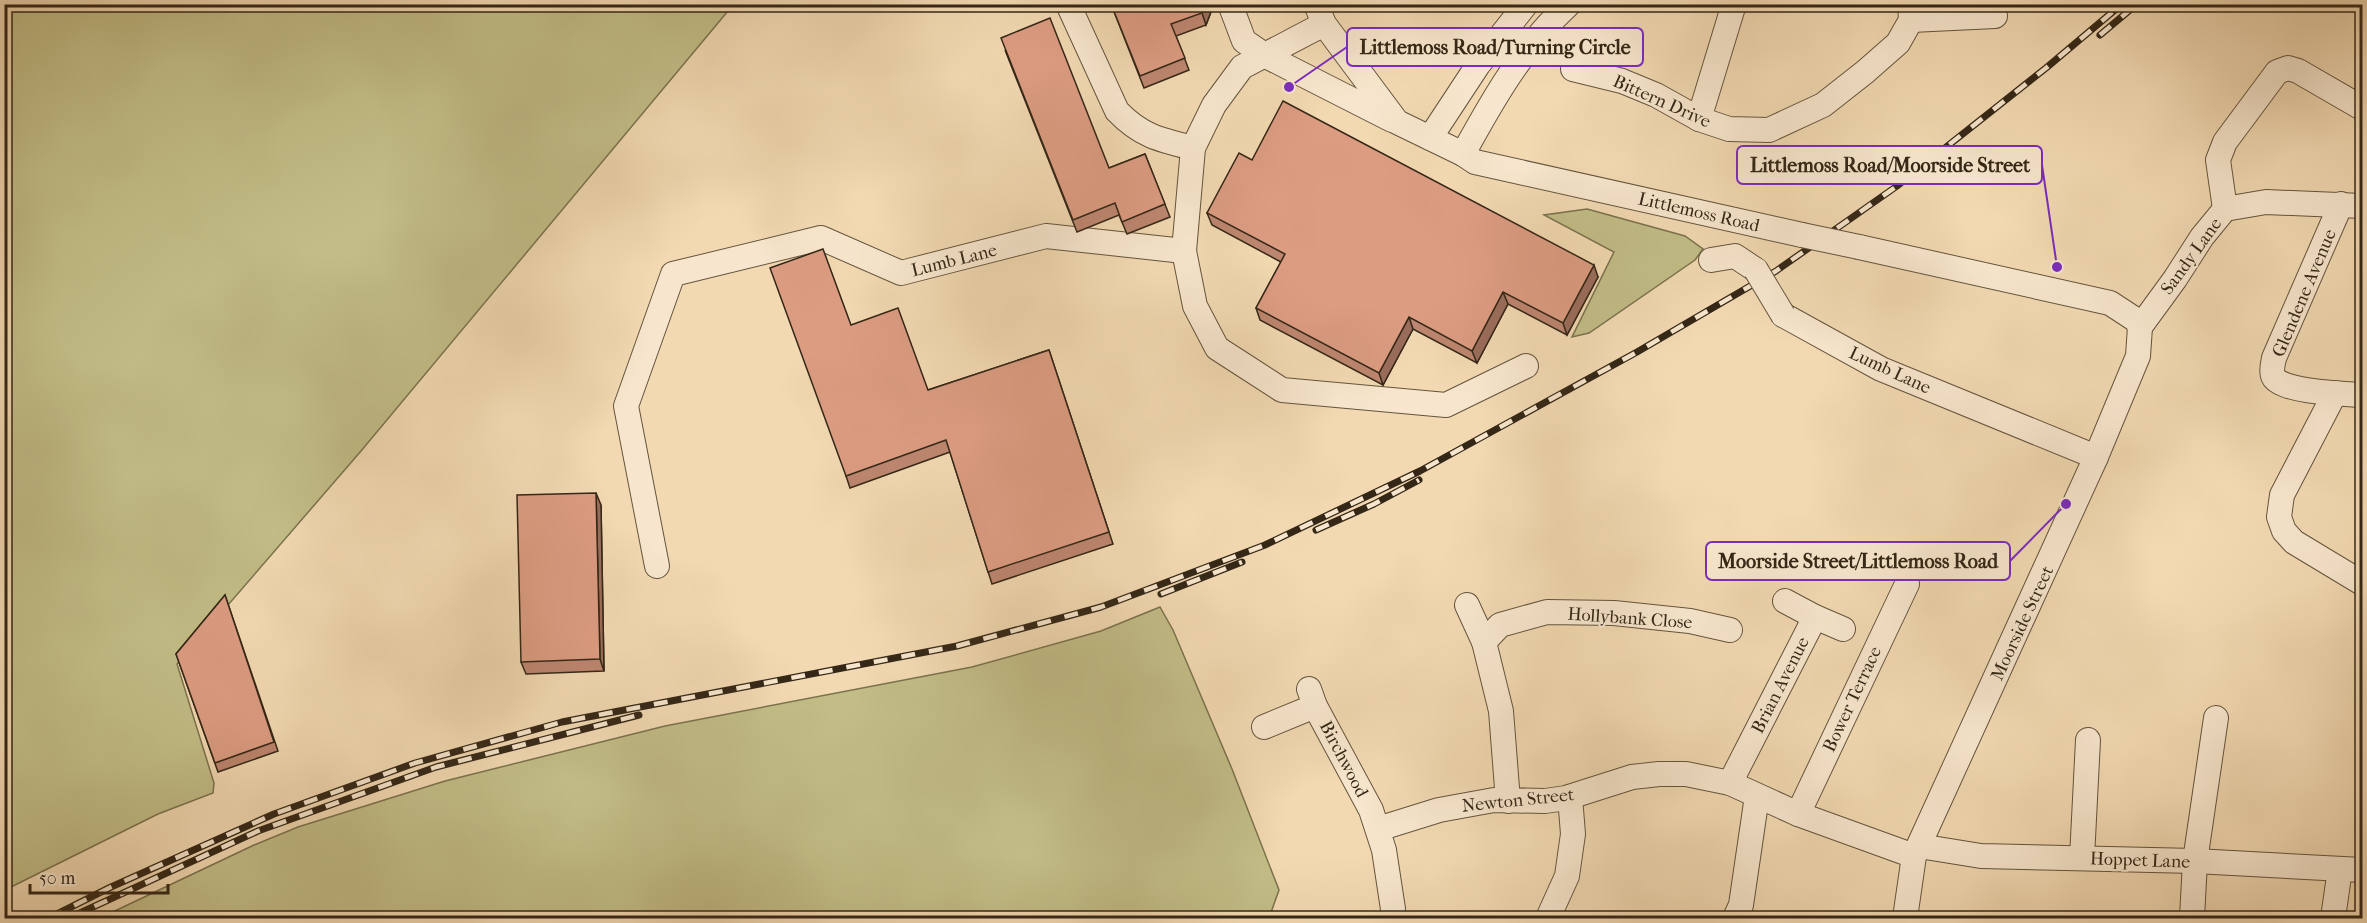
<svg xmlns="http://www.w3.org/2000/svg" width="2367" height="923" font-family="'IM FELL French Canon',serif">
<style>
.green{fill:#c2bd87;stroke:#7b724f;stroke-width:1.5}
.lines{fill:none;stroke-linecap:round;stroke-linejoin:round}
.minor-casing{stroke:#64543e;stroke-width:26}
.minor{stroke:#f7e6cd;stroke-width:24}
.rail-casing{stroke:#342717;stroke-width:7}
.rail{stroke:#f7e6cd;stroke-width:4.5;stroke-dasharray:14;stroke-linecap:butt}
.minor-bridge-casing{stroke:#64543e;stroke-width:26;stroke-linecap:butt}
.minor-bridge{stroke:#f7e6cd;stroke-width:24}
.wall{fill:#bd8670;stroke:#342717;stroke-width:1.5}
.shaded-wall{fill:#9a6d5b;stroke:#342717;stroke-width:1.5}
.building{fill:#dc9c82;stroke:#342717;stroke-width:1.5}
.labels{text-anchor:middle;stroke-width:4.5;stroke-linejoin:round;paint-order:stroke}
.street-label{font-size:18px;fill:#342717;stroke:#f7e6cd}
.leader{fill:none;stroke:#7b2cbf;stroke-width:2}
.callout-dot{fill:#7b2cbf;stroke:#f7e6cd;stroke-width:2}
.callout{fill:#f7e6cd;stroke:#7b2cbf;stroke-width:2}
.callout-label{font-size:20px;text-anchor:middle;font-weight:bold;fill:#342717}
</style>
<rect width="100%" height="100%" fill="#f2d9b2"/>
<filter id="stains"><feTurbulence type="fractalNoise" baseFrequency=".00333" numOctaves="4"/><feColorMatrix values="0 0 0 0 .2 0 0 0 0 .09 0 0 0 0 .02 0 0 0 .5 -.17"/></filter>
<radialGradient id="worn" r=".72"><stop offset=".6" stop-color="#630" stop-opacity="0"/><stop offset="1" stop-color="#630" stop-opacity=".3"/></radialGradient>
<g class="green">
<polygon points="5,5 733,5 361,451 177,664 214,783 213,793 158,814 5,890"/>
<polygon points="1587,209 1685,236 1703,249 1695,260 1589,333 1572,337 1614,252 1544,215"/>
<polygon points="1160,607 1173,630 1232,769 1279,890 1269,918 100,918 254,845 298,827 445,781 665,726 972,667 1101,631"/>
</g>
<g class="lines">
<defs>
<g id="minor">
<path d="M 1068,4 L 1117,111 C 1141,136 1160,140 1193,148"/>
<polyline points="1230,4 1244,41 1266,56 1392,120"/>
<polyline points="1316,4 1324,24 1397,122 1463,154 1475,162 1802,235"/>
<polyline points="1911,20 1995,16"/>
<polyline points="1573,69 1622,81 1656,95 1699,119 1729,129 1769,130 1823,105 1865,72 1898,43 1911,20 1910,4"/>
<polyline points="1699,119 1734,4"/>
<polyline points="1430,138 1478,65 1526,4"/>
<path d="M 1463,154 C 1492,101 1523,46 1569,4"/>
<path d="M 2341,204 L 2274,358 C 2273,363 2271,371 2273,376 C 2279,392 2346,394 2362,395"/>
<polyline points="2225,209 2218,160 2225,142 2277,72 2288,68 2298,71 2362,108"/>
<polyline points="1859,247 2110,303 2136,320 2140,327"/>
<polyline points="1184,251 1195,306 1217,348 1282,390 1446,405 1526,366"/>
<polyline points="1711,260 1735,256 1756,270"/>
<polyline points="1783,315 1881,369 2096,457"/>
<polyline points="2140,327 2175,279 2202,237 2225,209 2266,202 2362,206"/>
<polyline points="2335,393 2282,495 2279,517 2284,531 2294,542 2362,583"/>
<polyline points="657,566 626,406 673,274 821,238 901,273 1046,236 1184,251 1193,148 1214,105 1242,67 1324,24"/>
<polyline points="1467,605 1484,642"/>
<polyline points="1815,617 1843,629"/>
<polyline points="1309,689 1315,706 1371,810 1384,850 1393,909 1392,918"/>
<polyline points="1264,727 1315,706"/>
<polyline points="1730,783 1815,617 1785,601"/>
<polyline points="1508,801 1501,711 1484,642 1500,625 1547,612 1614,613 1690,621 1730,630"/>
<polyline points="1798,814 1907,584"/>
<polyline points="1378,829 1439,810 1494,800 1545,801 1566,798 1632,777 1659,774 1686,774 1730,783 1798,814 1914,856"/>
<polyline points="1919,846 1981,856 2195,861 2362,870"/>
<polyline points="2082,858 2088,740"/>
<polyline points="1548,918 1567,876 1573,834 1570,797"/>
<polyline points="1735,918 1741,905 1757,796"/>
<polyline points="1905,918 1914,856 2096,457 2138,356 2140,327"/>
<polyline points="2192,918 2195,861 2216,718"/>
<polyline points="2333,918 2340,869"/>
</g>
</defs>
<use href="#minor" class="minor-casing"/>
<use href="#minor" class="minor"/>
<defs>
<g id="rail">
<polyline points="2100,35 2137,4"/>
<polyline points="1316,530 1374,504 1419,480"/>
<polyline points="1161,594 1242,562"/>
<polyline points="49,918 111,887 274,814 415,763 562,722 957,646 1101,607 1265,545 1420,471 1637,352 1776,271 1897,186 2046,68 2122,4"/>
<polyline points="69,918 258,831 436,767 639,715"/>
</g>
</defs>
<use href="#rail" class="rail-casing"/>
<use href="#rail" class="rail"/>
<defs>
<g id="minor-bridge">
<polyline points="1802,235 1859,247"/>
<polyline points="1756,270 1783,315"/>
</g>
</defs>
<use href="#minor-bridge" class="minor-bridge-casing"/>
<use href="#minor-bridge" class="minor-bridge"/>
</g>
<g class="wall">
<polygon points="1111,4 1214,4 1206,25 1176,36 1189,70 1144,88"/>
<polygon points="1005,50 1109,168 1145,154 1170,217 1127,234 1119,215 1077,232"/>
<polygon points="1252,160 1598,277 1567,335 1508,304 1477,363 1413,329 1383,385 1260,320 1256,308 1281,262 1212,225 1207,213"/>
<polygon points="851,325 928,390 1049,350 1113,544 992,584 950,452 850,488 846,476"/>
<polygon points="601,505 604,671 526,674 521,662"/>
<polygon points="225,595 278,751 218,772 176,654"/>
</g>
<g class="shaded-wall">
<polygon points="1205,4 1214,4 1206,25 1202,13"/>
<polygon points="1594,265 1598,277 1567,335 1563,323"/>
<polygon points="1503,292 1508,304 1477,363 1472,351"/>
<polygon points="1409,317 1413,329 1383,385 1379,373"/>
<polygon points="596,493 601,505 604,671 600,659"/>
</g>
<g class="building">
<polygon points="1111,4 1205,4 1202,13 1171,24 1185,58 1140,76"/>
<polygon points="1050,18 1109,168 1145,154 1165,204 1122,222 1115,203 1073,220 1001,38"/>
<polygon points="1283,101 1594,265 1563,323 1503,292 1472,351 1409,317 1379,373 1256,308 1285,254 1207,213 1239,153 1252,160"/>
<polygon points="823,249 851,325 898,308 928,390 1049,350 1109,532 988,572 946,440 846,476 770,268"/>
<polygon points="596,493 600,659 521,662 517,495"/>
<polygon points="225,595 274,742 215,763 176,654"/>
</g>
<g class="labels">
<g class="street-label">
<text transform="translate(1662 101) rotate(24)" y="6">Bittern Drive</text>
<text transform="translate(1699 212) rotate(13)" y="6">Littlemoss Road</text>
<text transform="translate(2191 256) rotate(-54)" y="6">Sandy Lane</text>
<text transform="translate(954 260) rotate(-14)" y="6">Lumb Lane</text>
<text transform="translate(2304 293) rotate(-67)" y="6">Glendene Avenue</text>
<text transform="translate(1890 370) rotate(25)" y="6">Lumb Lane</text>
<text transform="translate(1630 618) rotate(4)" y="6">Hollybank Close</text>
<text transform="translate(2022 623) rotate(-65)" y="6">Moorside Street</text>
<text transform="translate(1780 685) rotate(-63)" y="6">Brian Avenue</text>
<text transform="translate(1852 699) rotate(-65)" y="6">Bower Terrace</text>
<text transform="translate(1344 759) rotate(62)" y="6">Birchwood</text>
<text transform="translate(1518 800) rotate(-6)" y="6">Newton Street</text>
<text transform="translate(2140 860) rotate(2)" y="6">Hoppet Lane</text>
</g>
</g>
<path class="leader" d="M1289 87L1347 47M2057 267L2042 165M2066 504L2010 561"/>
<g class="callout-dot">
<circle cx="1289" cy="87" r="6"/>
<circle cx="2057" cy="267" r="6"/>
<circle cx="2066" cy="504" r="6"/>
</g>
<g class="callout">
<rect x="1347" y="28" width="296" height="38" rx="6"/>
<rect x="1737" y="146" width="305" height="38" rx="6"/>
<rect x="1706" y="542" width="304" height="38" rx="6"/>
</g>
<g class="callout-label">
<text x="1495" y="54">Littlemoss Road/Turning Circle</text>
<text x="1890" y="172">Littlemoss Road/Moorside Street</text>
<text x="1858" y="568">Moorside Street/Littlemoss Road</text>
</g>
<rect width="2367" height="923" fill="none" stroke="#f2d9b2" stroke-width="24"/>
<rect x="6" y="6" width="2355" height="911" fill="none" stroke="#342717" stroke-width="3"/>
<rect x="12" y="12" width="2343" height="899" fill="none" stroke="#342717" stroke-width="1.5"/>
<path d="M30 884v9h138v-9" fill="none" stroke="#342717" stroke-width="3"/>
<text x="39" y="884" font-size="18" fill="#342717" stroke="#f7e6cd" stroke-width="4.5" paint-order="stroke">50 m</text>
<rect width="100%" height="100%" filter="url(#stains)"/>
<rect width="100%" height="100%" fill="url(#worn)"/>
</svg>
